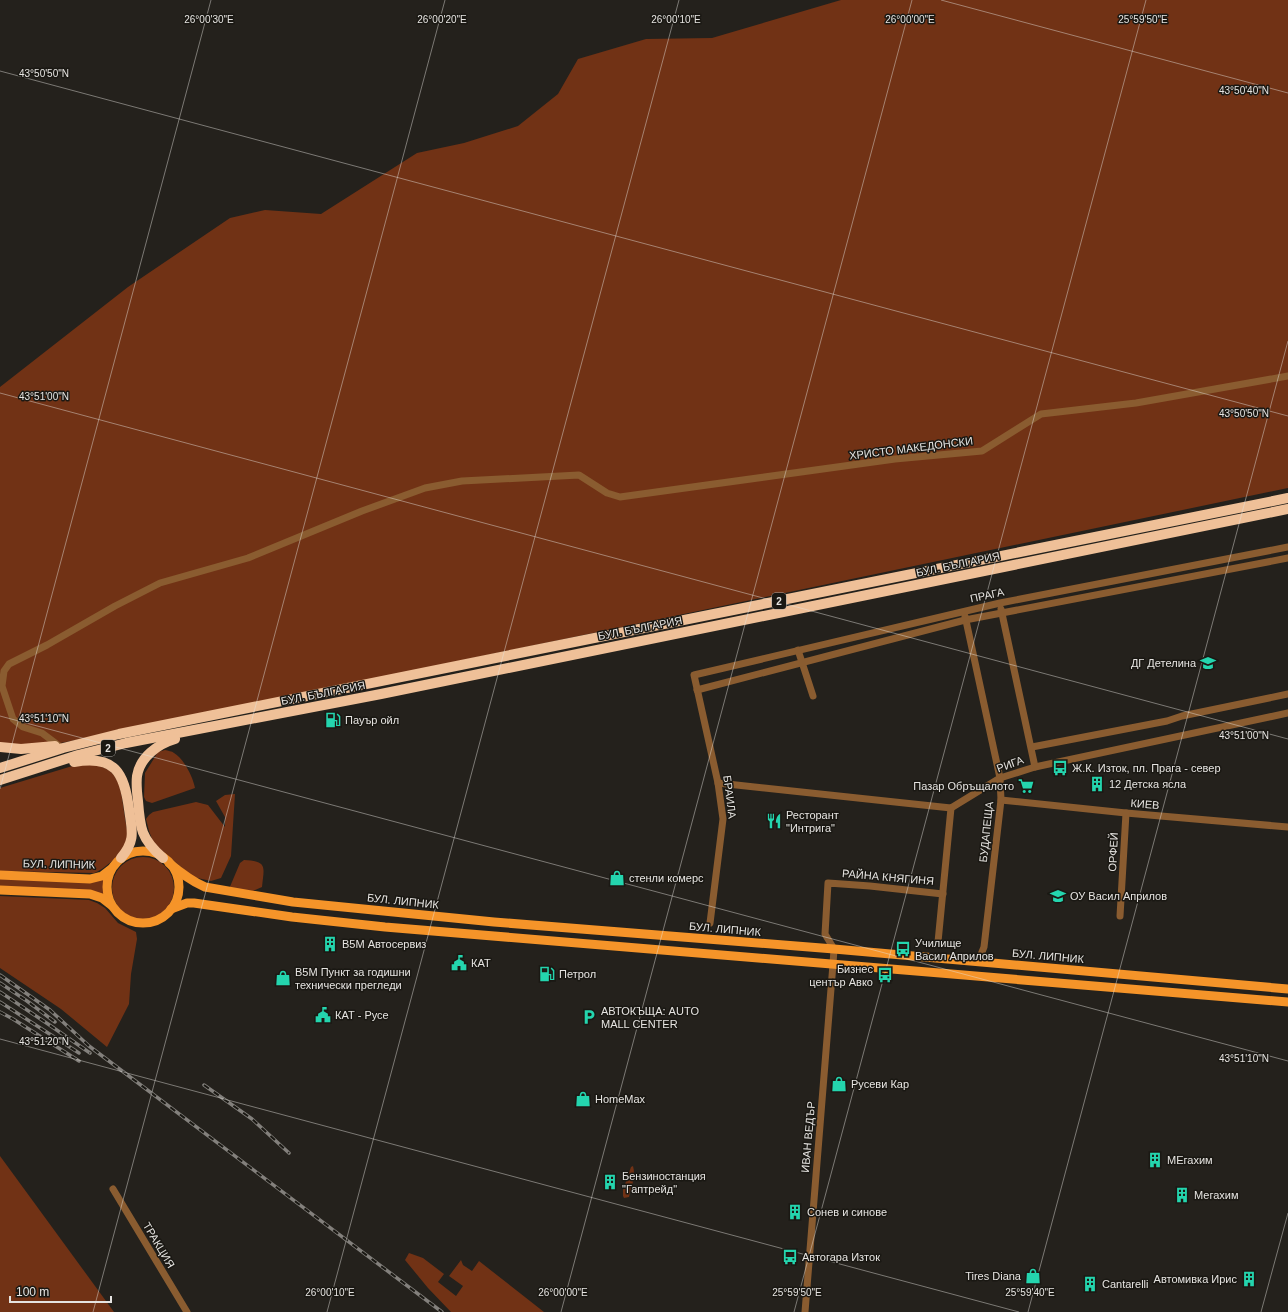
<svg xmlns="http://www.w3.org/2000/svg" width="1288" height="1312" font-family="Helvetica,sans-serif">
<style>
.green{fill:#713215}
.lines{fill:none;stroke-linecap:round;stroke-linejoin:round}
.minor{stroke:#8a5c30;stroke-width:7}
.major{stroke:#f59429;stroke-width:9}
.highway{stroke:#efc098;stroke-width:10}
.rail-casing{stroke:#83807c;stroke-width:3.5}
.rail{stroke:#1a1813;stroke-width:2;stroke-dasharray:6;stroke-linecap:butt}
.ticks{fill:none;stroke:#e6e4e1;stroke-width:1;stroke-opacity:0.45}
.labels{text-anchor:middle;stroke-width:3;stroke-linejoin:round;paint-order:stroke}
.shield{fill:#1a1813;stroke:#a9a7a3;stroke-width:1}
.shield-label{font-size:10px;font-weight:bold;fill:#e6e4e1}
.street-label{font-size:11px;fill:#e6e4e1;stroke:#1a1813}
.poi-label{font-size:11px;fill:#e6e4e1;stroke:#1a1813;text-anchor:start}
.ticks-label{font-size:10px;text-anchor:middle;fill:#e6e4e1;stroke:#1a1813;stroke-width:3;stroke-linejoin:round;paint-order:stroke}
</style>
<rect width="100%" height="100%" fill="#24211c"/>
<g class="green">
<polygon points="841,0 1288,0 1288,488 118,732 50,745 0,744 0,387 128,287 230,218 265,210 321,214 417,153 464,143 518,126 558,94 578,59 646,39 712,38"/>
<path d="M 165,750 C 168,751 172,751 174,753 C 184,759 193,777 195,788 L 152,803 L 146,801 L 144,797 L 145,773 L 158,752 Z"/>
<path d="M 79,764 C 121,763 120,784 125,818 C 126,826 130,838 126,845 C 123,853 102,871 94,873 L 0,871 L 0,788 Z"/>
<polygon points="235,794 231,856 221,878 211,881 193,877 154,844 149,831 146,819 149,815 153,812 196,802 208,805 225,827 225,817 216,801 225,795"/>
<circle cx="143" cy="888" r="31"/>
<path d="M 244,860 C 268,861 264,867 262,887 L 253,891 L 229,889 L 240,863 Z"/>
<polygon points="0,878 103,880 103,894 0,887"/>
<polygon points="0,896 89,900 97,903 105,908 118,923 136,932 137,939 131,974 129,1004 107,1047 61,1009 0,968"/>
<polygon points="0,1156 114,1312 0,1312"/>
<path d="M 633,1166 C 636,1176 631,1188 629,1197 L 624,1198 L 623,1196 L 623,1190 L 631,1167 Z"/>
<polygon points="409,1253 423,1258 444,1274 438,1282 456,1296 463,1286 449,1276 461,1260 463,1265 472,1271 479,1261 544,1312 451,1312 428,1288 405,1260"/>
</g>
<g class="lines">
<g class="minor">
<polyline points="1001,609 1035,767"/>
<polyline points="965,616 1000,778 1001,800 984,947 978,962"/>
<polyline points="798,650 813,696"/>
<polyline points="697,690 965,620 1288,558"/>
<polyline points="58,745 42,733 23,727 13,719 2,686 4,671 9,664 47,645 115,606 160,583 248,558 362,511 425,488 462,481 579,475 607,493 620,497 895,459 982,451 1041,414 1136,403 1288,376"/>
<polyline points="1032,747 1167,721 1182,716 1288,694"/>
<polyline points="718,783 951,808 1000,778 1035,767 1288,713"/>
<polyline points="1001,800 1126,813 1288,827"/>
<polyline points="1120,916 1126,813"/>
<polyline points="710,923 723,819 718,783 694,675 1000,603 1288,547"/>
<polyline points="938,942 951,808"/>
<polyline points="113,1189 187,1312"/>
<polyline points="805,1312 833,964 834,949 825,934 828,883 870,886 943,894"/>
</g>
<g class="major">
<circle cx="143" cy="887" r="36"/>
<path d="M 169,863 C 181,873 191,881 205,887 L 293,902 L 494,922 L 834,949 L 1288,989"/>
<polyline points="0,875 90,879 102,876 111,869"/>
<polyline points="0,890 90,894 102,898 111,905"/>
<polyline points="171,909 187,903 194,903 292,917 385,927 1288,1002"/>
</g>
<g class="highway">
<polyline points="0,747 21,749 55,746"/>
<path d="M 74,762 C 115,755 124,772 129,809 C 132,831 136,840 121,858"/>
<polyline points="0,768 63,748 119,734 1288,498"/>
<polyline points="0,780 78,755 126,743 381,694 1288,509"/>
<path d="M 163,858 C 141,839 140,828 138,801 C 137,793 136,784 137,776 C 140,757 158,744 175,739"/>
</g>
<defs>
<g id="rail">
<polyline points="0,975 50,1010 89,1046 442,1312"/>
<polyline points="0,983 27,1001 55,1022"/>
<polyline points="0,992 48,1024 90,1053"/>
<polyline points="0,1002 79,1053"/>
<polyline points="0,1012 13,1019 79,1061"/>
<polyline points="204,1085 252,1119 289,1153"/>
</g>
</defs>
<use href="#rail" class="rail-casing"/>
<use href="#rail" class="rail"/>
</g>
<path class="ticks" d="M 941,0 L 1288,93M 0,71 L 1288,416M 0,393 L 1288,739M 0,716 L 1288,1061M 0,789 L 211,0M 0,1039 L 1019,1312M 93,1312 L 445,0M 327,1312 L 679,0M 561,1312 L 912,0M 794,1312 L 1146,0M 1028,1312 L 1288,341M 1261,1312 L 1288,1213"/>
<defs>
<symbol id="school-bare" viewBox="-9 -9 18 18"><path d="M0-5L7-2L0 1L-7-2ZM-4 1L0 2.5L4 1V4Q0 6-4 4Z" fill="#24d5ae" stroke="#1a1813" stroke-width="2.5" paint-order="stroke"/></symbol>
<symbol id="fuel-bare" viewBox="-9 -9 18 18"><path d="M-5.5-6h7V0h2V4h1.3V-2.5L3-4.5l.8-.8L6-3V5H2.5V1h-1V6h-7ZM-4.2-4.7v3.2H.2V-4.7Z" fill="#24d5ae" stroke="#1a1813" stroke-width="2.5" paint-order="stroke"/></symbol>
<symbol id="bus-bare" viewBox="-9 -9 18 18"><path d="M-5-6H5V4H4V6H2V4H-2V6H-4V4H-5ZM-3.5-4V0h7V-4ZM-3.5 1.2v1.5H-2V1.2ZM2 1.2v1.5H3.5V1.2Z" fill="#24d5ae" stroke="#1a1813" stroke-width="2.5" paint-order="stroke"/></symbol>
<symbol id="building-bare" viewBox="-9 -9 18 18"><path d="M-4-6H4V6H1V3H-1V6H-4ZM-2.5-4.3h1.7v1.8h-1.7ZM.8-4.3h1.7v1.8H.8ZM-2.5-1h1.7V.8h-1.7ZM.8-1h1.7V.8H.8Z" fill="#24d5ae" stroke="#1a1813" stroke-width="2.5" paint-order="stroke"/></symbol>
<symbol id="supermarket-bare" viewBox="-9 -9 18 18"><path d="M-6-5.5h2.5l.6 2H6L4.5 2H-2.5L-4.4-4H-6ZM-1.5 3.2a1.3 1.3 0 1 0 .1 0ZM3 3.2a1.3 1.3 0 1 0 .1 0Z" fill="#24d5ae" stroke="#1a1813" stroke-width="2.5" paint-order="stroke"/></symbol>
<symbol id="restaurant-bare" viewBox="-9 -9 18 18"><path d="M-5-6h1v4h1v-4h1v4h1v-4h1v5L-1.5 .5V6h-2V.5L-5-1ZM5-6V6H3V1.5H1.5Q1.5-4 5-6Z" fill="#24d5ae" stroke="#1a1813" stroke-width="2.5" paint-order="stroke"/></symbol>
<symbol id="shop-bare" viewBox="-9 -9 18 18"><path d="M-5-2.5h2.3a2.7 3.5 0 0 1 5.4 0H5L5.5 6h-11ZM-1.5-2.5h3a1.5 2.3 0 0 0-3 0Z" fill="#24d5ae" stroke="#1a1813" stroke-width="2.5" paint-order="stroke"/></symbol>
<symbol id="civic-bare" viewBox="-9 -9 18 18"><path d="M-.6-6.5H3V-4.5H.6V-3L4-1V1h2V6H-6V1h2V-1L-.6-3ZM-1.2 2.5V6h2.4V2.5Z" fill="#24d5ae" stroke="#1a1813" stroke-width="2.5" paint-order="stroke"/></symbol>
<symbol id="parking-bare" viewBox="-9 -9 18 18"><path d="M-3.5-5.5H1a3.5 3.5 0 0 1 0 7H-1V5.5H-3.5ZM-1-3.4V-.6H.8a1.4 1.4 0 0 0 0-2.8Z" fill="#24d5ae" stroke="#1a1813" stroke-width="2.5" paint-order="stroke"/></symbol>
</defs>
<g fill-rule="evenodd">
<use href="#school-bare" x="1197" y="652" width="22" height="22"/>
<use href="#fuel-bare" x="322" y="709" width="22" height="22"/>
<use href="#bus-bare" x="1049" y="757" width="22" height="22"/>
<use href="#building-bare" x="1086" y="773" width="22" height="22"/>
<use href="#supermarket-bare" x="1015" y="775" width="22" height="22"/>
<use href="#restaurant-bare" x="763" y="810" width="22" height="22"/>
<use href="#shop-bare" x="606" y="867" width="22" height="22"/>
<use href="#school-bare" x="1047" y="885" width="22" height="22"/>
<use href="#building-bare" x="319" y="933" width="22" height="22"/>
<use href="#bus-bare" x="892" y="938" width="22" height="22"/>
<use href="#civic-bare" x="448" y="952" width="22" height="22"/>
<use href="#fuel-bare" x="536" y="963" width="22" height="22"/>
<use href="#bus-bare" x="874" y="964" width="22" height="22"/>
<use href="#shop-bare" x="272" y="967" width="22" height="22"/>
<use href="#civic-bare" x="312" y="1004" width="22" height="22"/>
<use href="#parking-bare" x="578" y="1006" width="22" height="22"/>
<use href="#shop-bare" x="828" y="1073" width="22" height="22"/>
<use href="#shop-bare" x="572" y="1088" width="22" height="22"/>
<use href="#building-bare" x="1144" y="1149" width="22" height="22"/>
<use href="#building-bare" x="599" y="1171" width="22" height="22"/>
<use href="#building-bare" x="1171" y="1184" width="22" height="22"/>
<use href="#building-bare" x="784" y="1201" width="22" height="22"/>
<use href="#bus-bare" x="779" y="1246" width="22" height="22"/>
<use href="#shop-bare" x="1022" y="1265" width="22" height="22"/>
<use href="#building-bare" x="1238" y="1268" width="22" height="22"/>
<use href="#building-bare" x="1079" y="1273" width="22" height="22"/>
</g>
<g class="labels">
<g class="shield">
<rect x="772" y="593" width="14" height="16" rx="3"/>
<rect x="101" y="740" width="14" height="16" rx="3"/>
</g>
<g class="shield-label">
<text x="779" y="605">2</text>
<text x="108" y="752">2</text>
</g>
<g class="street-label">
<text transform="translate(911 448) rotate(-7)" y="4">ХРИСТО МАКЕДОНСКИ</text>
<text transform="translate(958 564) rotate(-12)" y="4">БУЛ. БЪЛГАРИЯ</text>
<text transform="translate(987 595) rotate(-12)" y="4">ПРАГА</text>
<text transform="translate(640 628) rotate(-11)" y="4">БУЛ. БЪЛГАРИЯ</text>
<text transform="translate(323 693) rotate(-11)" y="4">БУЛ. БЪЛГАРИЯ</text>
<text transform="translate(1010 764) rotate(-20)" y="4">РИГА</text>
<text transform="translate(730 797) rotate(83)" y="4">БРАИЛА</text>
<text transform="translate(1145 804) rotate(5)" y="4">КИЕВ</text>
<text transform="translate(986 832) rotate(-84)" y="4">БУДАПЕЩА</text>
<text transform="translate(1113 852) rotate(-87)" y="4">ОРФЕЙ</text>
<text transform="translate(59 864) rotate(1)" y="4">БУЛ. ЛИПНИК</text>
<text transform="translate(888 877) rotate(5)" y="4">РАЙНА КНЯГИНЯ</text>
<text transform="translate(403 901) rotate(6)" y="4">БУЛ. ЛИПНИК</text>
<text transform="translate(725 929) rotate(5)" y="4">БУЛ. ЛИПНИК</text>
<text transform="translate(1048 956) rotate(5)" y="4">БУЛ. ЛИПНИК</text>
<text transform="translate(808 1137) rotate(-85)" y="4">ИВАН ВЕДЪР</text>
<text transform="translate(159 1245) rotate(59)" y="4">ТРАКЦИЯ</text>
</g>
<g class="poi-label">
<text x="1196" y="667" text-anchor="end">ДГ Детелина</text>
<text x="345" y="724">Пауър ойл</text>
<text x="1072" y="772">Ж.К. Изток, пл. Прага - север</text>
<text x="1109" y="788">12 Детска ясла</text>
<text x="1014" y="790" text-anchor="end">Пазар Обръщалото</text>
<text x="786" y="819">Ресторант<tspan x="786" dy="13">"Интрига"</tspan></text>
<text x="629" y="882">стенли комерс</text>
<text x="1070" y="900">ОУ Васил Априлов</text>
<text x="915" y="947">Училище<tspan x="915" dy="13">Васил Априлов</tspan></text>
<text x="342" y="948">В5М Автосервиз</text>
<text x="471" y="967">КАТ</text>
<text x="873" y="973" text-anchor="end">Бизнес<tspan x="873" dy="13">център Авко</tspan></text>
<text x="295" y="976">В5М Пункт за годишни<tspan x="295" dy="13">технически прегледи</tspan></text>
<text x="559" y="978">Петрол</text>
<text x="601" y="1015">АВТОКЪЩА: AUTO<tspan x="601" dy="13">MALL CENTER</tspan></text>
<text x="335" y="1019">КАТ - Русе</text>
<text x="851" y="1088">Русеви Кар</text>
<text x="595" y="1103">HomeMax</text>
<text x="1167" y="1164">МЕгахим</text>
<text x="622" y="1180">Бензиностанция<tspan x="622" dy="13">"Гаптрейд"</tspan></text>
<text x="1194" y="1199">Мегахим</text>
<text x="807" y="1216">Сонев и синове</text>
<text x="802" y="1261">Автогара Изток</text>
<text x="1021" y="1280" text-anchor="end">Tires Diana</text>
<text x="1237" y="1283" text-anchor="end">Автомивка Ирис</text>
<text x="1102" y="1288">Cantarelli</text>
</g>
</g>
<g class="ticks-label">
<text x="209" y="23">26°00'30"E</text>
<text x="442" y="23">26°00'20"E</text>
<text x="676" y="23">26°00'10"E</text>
<text x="910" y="23">26°00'00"E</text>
<text x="1143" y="23">25°59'50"E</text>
<text x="44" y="77">43°50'50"N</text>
<text x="1244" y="94">43°50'40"N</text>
<text x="44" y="400">43°51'00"N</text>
<text x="1244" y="417">43°50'50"N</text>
<text x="44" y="722">43°51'10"N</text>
<text x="1244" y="739">43°51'00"N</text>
<text x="44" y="1045">43°51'20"N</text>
<text x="1244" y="1062">43°51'10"N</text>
<text x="330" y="1296">26°00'10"E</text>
<text x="563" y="1296">26°00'00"E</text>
<text x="797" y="1296">25°59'50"E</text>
<text x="1030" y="1296">25°59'40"E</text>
</g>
<path d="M10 1296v6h101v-6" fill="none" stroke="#e6e4e1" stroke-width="2"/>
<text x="16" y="1296" font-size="12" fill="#e6e4e1" stroke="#1a1813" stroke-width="3" paint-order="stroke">100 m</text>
</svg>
